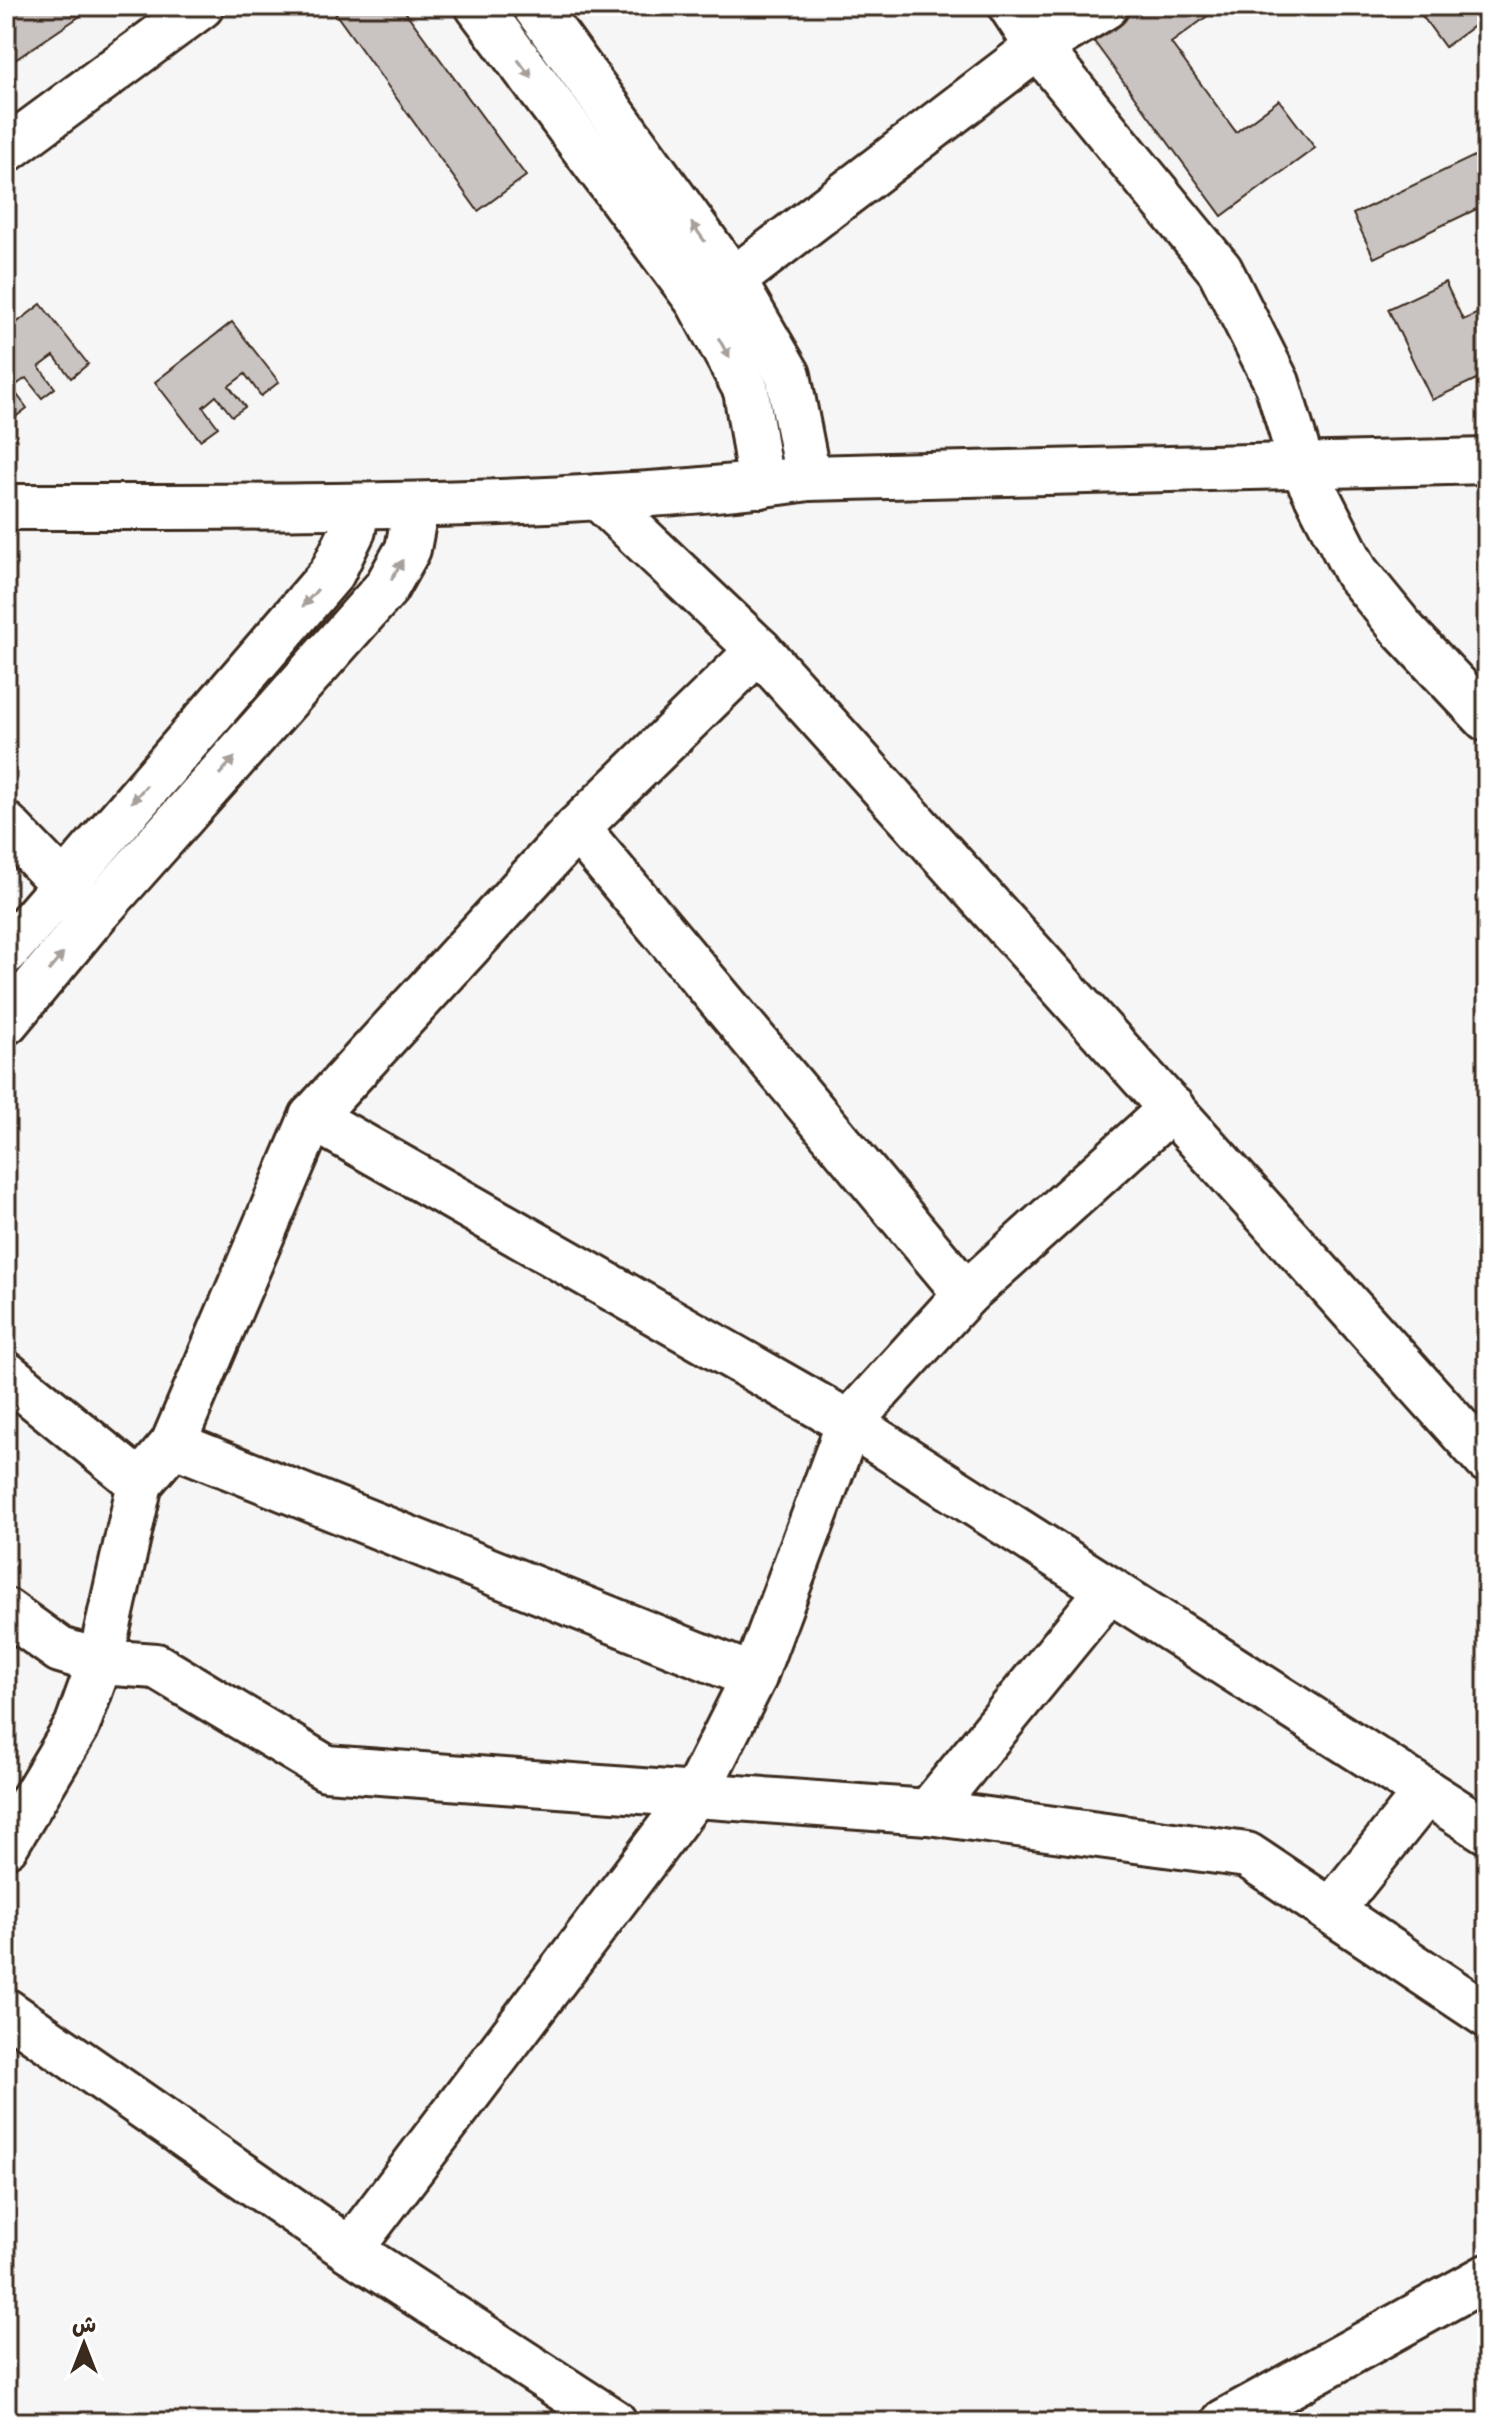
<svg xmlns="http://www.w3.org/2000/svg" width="1493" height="2428" font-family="'Balsamiq Sans','Playpen Sans Arabic',sans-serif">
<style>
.building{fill:#c9c3c1;stroke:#3b2a1e;stroke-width:2}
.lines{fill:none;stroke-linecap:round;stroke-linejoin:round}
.street-casing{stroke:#3b2a1e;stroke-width:50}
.secondary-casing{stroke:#3b2a1e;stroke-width:50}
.street{stroke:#fff;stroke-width:44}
.secondary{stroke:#fff;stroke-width:44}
.oneway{fill:#a79f9a}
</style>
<rect width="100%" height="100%" fill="#f7f6f6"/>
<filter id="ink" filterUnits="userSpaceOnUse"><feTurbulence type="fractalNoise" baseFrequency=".0125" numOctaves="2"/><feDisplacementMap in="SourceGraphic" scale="16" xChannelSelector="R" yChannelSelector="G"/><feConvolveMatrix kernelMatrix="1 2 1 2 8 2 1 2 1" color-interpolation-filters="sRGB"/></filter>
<g filter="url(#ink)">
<g class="building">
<polygon points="6,6 86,6 89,10 6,66"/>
<polygon points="330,6 401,6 526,176 478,211"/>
<polygon points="1131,6 1221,6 1171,43 1236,132 1279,100 1315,148 1222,216 1090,36"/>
<polygon points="1415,6 1485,6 1487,16 1445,47"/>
<polygon points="1487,150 1487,204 1374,258 1353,214"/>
<polygon points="1445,282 1463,320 1487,309 1487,374 1432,400 1388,309"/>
<polygon points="41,304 88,364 71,378 54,356 39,367 55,388 42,398 26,378 12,388 27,408 9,422 6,417 6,331"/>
<polygon points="232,322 279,382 261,396 245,374 229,386 245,407 232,416 216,396 203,407 218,427 200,440 155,382"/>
</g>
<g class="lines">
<defs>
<g id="street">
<polyline points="478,6 698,301 746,390 761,485"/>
<polyline points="535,6 733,280 788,375 808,478"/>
<polyline points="1011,6 1038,47 1220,270 1277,383 1302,466 1356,572 1404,631 1487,719"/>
<polyline points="6,150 201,6"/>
<polyline points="707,295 733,280 1038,47 1106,6"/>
<polyline points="598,497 759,650 1487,1460"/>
<polyline points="759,650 577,828 312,1117 849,1423 1487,1831"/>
<polyline points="6,825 89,911"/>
<polyline points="577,828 966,1294"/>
<polyline points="6,1374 140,1483"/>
<polyline points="173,1444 754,1677"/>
<polyline points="6,1611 60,1650 100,1662 156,1666 326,1768 928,1812 1247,1855 1487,2015"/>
<polyline points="928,1812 1108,1591"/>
<polyline points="6,1845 77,1726 100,1662 140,1483 173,1444 312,1117"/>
<polyline points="1331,1911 1426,1792"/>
<polyline points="6,2011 350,2250 696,1793 754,1677 849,1423 966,1294 1172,1108"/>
<polyline points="350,2250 614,2422"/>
<polyline points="1224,2422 1487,2277"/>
</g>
<g id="secondary">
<path d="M 6,507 C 187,507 367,508 547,500 C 634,495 722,491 808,478 L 1487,461"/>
<polyline points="6,952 332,573 353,530 357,506"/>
<polyline points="6,1022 94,916 386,588 408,549 416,506"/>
</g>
</defs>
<use href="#street" class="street-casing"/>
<use href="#secondary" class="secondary-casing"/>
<use href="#street" class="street"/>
<use href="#secondary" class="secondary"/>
</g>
<defs><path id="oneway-solid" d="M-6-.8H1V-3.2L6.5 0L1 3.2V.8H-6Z" transform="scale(2)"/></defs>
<g class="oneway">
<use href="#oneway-solid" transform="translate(525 69) rotate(53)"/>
<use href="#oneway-solid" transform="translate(698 232) rotate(-126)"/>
<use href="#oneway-solid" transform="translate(724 348) rotate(61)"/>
<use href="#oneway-solid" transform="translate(397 570) rotate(-60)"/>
<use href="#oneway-solid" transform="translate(310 598) rotate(131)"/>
<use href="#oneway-solid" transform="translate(227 766) rotate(-48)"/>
<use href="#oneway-solid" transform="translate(139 794) rotate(131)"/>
<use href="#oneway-solid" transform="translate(56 962) rotate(-50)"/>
</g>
</g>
<rect width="1493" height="2428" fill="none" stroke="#fff" stroke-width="32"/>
<rect x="16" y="16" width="1461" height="2396" fill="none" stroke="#3b2a1e" stroke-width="3" filter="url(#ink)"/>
<g transform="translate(84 2344)" stroke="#ffffff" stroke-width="6" paint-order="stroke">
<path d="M0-6L14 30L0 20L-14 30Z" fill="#3b2a1e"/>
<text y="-12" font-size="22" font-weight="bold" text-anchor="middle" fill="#3b2a1e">ش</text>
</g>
</svg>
